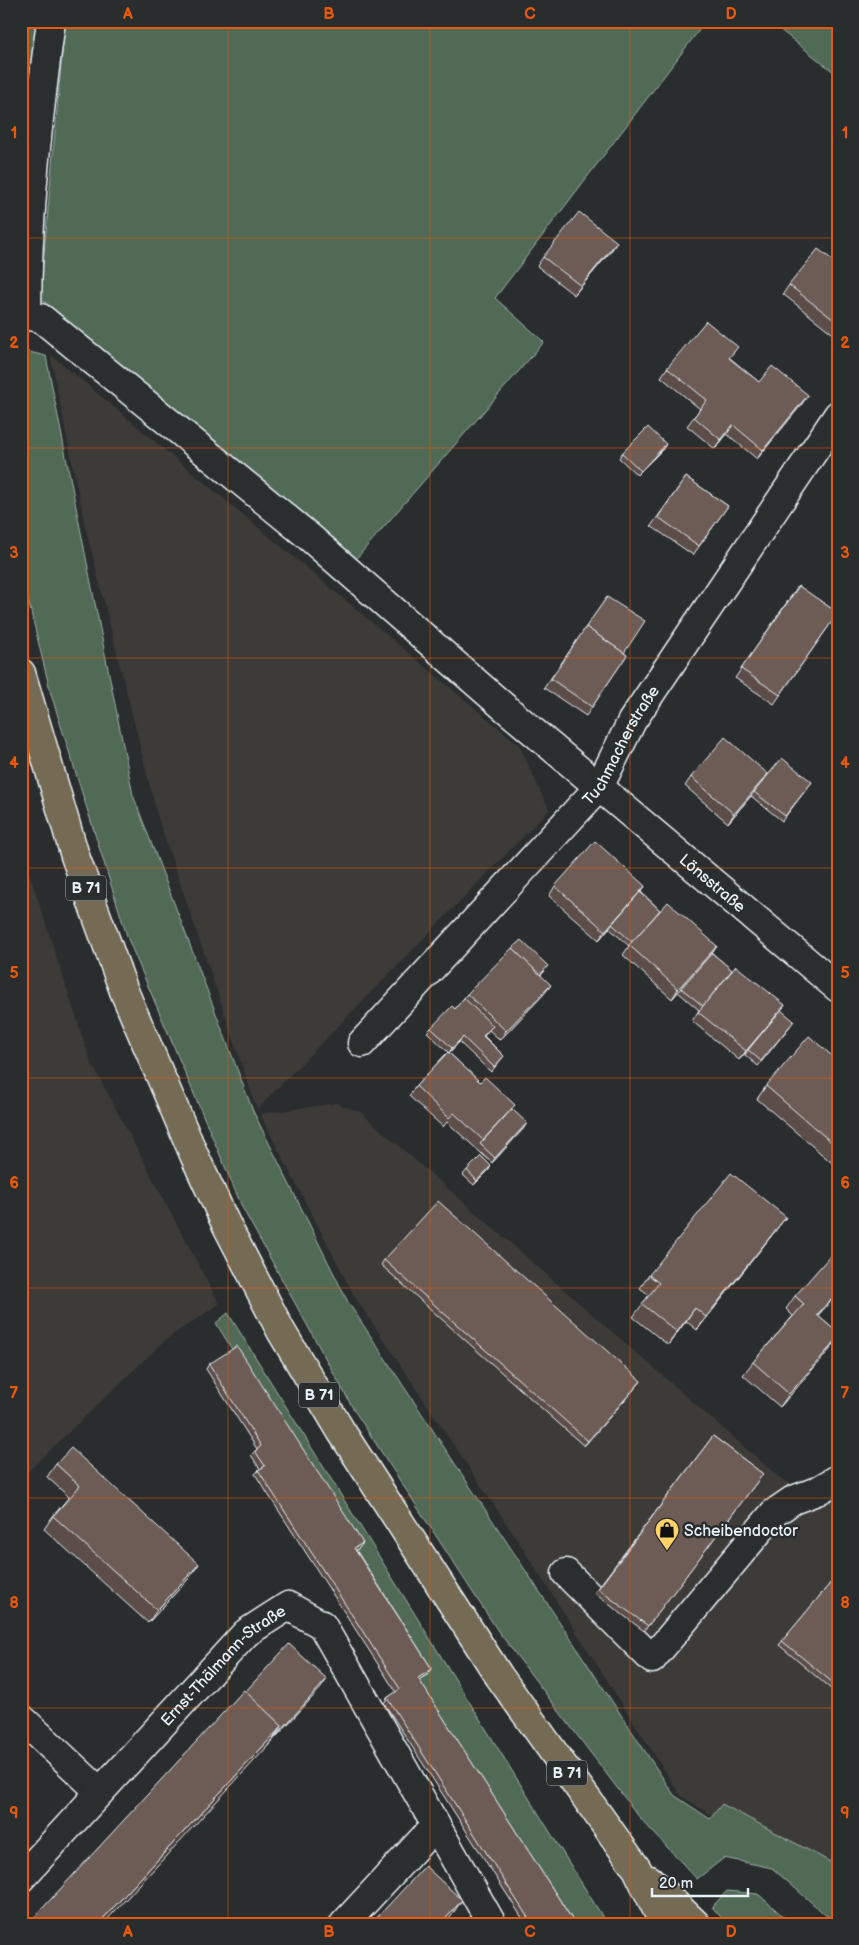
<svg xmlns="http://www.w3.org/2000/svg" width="859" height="1945" font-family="'Balsamiq Sans',sans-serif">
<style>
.built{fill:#3e3b39}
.green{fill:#516a57;stroke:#9caea8}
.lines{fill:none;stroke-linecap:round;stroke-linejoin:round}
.minor-casing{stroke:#e8f1f8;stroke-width:31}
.major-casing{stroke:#e8f1f8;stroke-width:31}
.minor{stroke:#2a2d2e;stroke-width:28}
.major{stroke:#756b52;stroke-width:28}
.wall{fill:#5d4e48;stroke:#e8f1f8}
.shaded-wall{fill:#4c403b;stroke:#e8f1f8}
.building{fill:#6c5b54;stroke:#e8f1f8}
.grid{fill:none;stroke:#e8590c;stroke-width:1;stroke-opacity:0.55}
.labels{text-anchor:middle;stroke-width:5;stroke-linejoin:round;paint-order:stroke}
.shield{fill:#2a2d2e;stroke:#afb6bb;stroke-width:1}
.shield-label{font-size:15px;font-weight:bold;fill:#e8f1f8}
.street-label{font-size:16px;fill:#e8f1f8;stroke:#2a2d2e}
.poi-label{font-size:16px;fill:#e8f1f8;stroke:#2a2d2e;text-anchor:start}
.neatline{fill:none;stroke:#e8590c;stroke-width:2}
.grid-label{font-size:16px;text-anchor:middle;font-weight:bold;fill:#e8590c}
</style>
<rect width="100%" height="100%" fill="#2a2d2e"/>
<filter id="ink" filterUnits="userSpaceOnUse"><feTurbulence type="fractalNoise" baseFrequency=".02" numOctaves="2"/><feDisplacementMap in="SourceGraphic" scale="10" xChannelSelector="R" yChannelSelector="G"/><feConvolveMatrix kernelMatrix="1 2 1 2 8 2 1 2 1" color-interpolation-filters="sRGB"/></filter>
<g filter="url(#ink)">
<g class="built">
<polygon points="50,354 519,745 549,810 257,1109 158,818 85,525"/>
<polygon points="21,848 90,1060 219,1304 165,1340 21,1478"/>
<polygon points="336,1103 360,1112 781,1479 827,1499 838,1489 838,1892 681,1796 522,1547 355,1297 260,1114"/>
</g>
<g class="green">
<polygon points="21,21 41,21 21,218"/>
<polygon points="65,21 706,21 495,298 544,342 356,559 40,298"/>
<polygon points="769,21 838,21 838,70 835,73"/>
<polygon points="21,350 46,356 133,795 253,1111 348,1302 674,1795 710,1819 722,1804 838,1866 838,1924 836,1924 772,1868 724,1858 697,1879 640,1818 498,1631 354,1410 243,1209 128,939 51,694 21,571"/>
<polygon points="228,1313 607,1924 569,1924 414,1683 429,1674 216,1323"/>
<polygon points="727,1891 758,1894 792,1924 727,1924 712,1907"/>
</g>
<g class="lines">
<defs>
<g id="minor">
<path id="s1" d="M 51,21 C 38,119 27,217 27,316 L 41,318 L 307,535 L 504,707 L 838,988"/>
<path id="s2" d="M 362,1043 L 599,787 L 632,721 L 838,415"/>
<polyline points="566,1573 652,1659 774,1513 793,1500 817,1491 838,1479"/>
<polyline points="21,1718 100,1792"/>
<path id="s3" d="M 21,1878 L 246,1633 L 288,1606 L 322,1625 L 492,1924"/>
<polyline points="344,1924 435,1826"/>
</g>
<g id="major">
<polyline points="21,673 75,856 124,991 195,1157 225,1222 281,1331 341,1431 499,1676 637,1869 664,1924"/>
<polyline points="650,1880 696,1924"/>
</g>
</defs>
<use href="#minor" class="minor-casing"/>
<use href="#major" class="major-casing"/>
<use href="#minor" class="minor"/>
<use href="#major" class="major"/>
</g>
<g class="wall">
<polygon points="617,242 611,251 574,295 537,266 543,257"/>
<polygon points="838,264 838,326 832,333 783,294 789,285"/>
<polygon points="730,358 759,382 802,404 757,459 727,434 715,449 687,426 700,409 661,377 667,368"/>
<polygon points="663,449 637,475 619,458 622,453"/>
<polygon points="686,477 728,506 693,555 651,526"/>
<polygon points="798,586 838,613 774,704 735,678"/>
<polygon points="607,597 624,653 627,655 586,716 544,688"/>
<polygon points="768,774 812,782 782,821 751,796 728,823 685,786 691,777"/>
<polygon points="555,886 645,886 641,892 660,910 717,946 712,953 732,970 785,1005 781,1010 791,1025 758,1066 745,1055 747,1051 739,1060 692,1021 699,1010 678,992 672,999 623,955 629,946 609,928 599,940 549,896"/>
<polygon points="545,971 541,975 544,994 500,1040 489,1030 484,1036 504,1056 491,1072 459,1042 449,1053 480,1082 512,1109 524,1128 492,1163 447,1122 443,1127 409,1096 416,1086 448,1052 427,1032 431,1028 455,1009 467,994"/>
<polygon points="838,1061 838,1168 757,1099 766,1086"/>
<polygon points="491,1166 488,1171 474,1185 463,1175 467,1170"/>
<polygon points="776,1230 697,1330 686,1321 668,1345 633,1317 649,1295 640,1288 649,1275"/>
<polygon points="384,1260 641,1381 584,1446 381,1265"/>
<polygon points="795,1296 838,1333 838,1339 831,1348 780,1407 743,1375 753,1362 793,1316 786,1309"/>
<polygon points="209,1364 360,1547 356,1550 432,1669 429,1673 419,1680 575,1924 526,1924 384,1703 387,1698 396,1692 255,1474 260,1469 251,1455 257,1449 206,1369"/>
<polygon points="713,1436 763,1474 644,1631 594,1593"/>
<polygon points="56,1464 190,1577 148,1623 44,1529 53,1516 69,1497 47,1477"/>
<polygon points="838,1574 838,1695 779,1645"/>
</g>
<g class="shaded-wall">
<polygon points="617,242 611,251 574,295 581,286"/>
<polygon points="808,395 802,404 757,459 763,450"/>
<polygon points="733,425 727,434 715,449 721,440"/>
<polygon points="666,444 663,449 637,475 641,471"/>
<polygon points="768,774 762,783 728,823 734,814"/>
<polygon points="645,886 639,895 612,924 609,928 599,940 605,931"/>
<polygon points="717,946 711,955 681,988 672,999 678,989"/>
<polygon points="551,985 544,994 500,1040 506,1031"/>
<polygon points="785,1005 778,1014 739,1060 746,1051"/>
<polygon points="463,1037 459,1042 449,1053 452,1048"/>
<polygon points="527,1123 524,1128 492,1163 495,1158"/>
<polygon points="491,1166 488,1171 474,1185 477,1181"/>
<polygon points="786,1217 776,1230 697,1330 706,1317"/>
<polygon points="838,1291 838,1293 807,1328 817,1315"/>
<polygon points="695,1308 686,1321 668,1345 677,1332"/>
<polygon points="838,1338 831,1348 780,1407 789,1394"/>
<polygon points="641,1381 637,1386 584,1446 588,1441"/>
<polygon points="363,1543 360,1547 351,1553 354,1548"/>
<polygon points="199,1564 190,1577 148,1623 157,1610"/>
<polygon points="432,1669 429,1673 414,1683 418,1678"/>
<polygon points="327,1679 321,1688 267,1747 274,1738"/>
<polygon points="282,1726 267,1747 103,1924 98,1924"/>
<polygon points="462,1900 448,1921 445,1924 441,1924"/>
</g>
<g class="building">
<polygon points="579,212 617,242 581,286 543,257"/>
<polygon points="818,249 838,264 838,323 789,285"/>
<polygon points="706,321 738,347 729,358 759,382 772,366 808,395 763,450 733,425 721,440 694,417 707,400 667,368"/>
<polygon points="648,427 666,444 641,471 622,453"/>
<polygon points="686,477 728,506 699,546 658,517"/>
<polygon points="799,586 838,613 780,695 741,669"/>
<polygon points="607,597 645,621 624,653 586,627 583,631"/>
<polygon points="586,627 627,655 592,707 551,679"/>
<polygon points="725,737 768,774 734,814 691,777"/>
<polygon points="782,758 812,782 785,816 754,792"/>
<polygon points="595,841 645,886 605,931 555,886"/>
<polygon points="640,892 660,910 632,942 612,924"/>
<polygon points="668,902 717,946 678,989 629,945"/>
<polygon points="521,940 548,966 540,975 512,948"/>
<polygon points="512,948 551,985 506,1031 467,994"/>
<polygon points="712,953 732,970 703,1006 681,988"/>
<polygon points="736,966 785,1005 746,1051 698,1012"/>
<polygon points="464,998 493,1026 483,1036 504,1056 494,1067 463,1037 452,1048 431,1028 452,1006 455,1009"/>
<polygon points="781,1010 794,1021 761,1061 748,1050"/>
<polygon points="809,1036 838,1061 838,1148 766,1086"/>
<polygon points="448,1052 480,1082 485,1077 515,1105 483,1140 454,1113 449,1118 416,1086"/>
<polygon points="512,1109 527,1123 495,1158 480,1144"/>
<polygon points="481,1156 491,1166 477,1181 467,1170"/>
<polygon points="731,1173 786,1217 706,1317 695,1308 677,1332 642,1304 659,1283 649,1275"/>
<polygon points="438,1201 641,1381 588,1441 384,1260"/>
<polygon points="838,1247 838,1291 817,1315 838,1333 838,1338 789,1394 753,1362 804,1304 795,1296"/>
<polygon points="237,1346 363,1543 354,1548 432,1669 418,1678 575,1924 532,1924 387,1698 400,1689 258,1470 265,1466 255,1451 261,1446 209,1364"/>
<polygon points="713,1436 763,1474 648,1626 598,1589"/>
<polygon points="71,1448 199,1564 157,1610 53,1516 80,1486 56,1464"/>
<polygon points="838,1574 838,1687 782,1641"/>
<polygon points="289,1644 327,1679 274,1738 282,1726 245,1692"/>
<polygon points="244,1690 282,1726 98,1924 28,1924"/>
<polygon points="425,1866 462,1900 441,1924 371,1924"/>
</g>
</g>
<path class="grid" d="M 228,21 L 228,1924M 430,21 L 430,1924M 630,21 L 630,1924M 21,238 L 838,238M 21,448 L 838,448M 21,658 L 838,658M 21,868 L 838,868M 21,1078 L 838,1078M 21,1288 L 838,1288M 21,1498 L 838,1498M 21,1708 L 838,1708"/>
<defs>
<symbol id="shop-pin" viewBox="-11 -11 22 30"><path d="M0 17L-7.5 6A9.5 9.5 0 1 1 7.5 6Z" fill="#ffd166" stroke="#2a2d2e"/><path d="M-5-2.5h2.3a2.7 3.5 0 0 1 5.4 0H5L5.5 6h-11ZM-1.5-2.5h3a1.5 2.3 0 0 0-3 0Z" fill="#111"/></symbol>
</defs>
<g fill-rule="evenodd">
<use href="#shop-pin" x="653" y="1516" width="28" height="38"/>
</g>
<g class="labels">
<g class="shield">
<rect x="66" y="875.5" width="40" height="25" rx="4"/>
<rect x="299" y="1382.5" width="40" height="25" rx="4"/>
<rect x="547" y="1760.5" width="40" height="25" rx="4"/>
</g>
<g class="shield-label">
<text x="86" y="893">B 71</text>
<text x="319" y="1400">B 71</text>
<text x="567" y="1778">B 71</text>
</g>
<g class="street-label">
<text dy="6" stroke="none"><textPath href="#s2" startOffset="396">Tuchmacherstraße</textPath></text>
<text dy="6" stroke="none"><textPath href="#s1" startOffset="1188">Lönsstraße</textPath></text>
<text dy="6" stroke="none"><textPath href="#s3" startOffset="294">Ernst-Thälmann-Straße</textPath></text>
</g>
<g class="poi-label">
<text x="684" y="1536">Scheibendoctor</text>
</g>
</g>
<rect width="859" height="1945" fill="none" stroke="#2a2d2e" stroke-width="55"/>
<path d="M652 1888v8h96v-8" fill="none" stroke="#e8f1f8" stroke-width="2.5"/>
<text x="659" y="1888" font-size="15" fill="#e8f1f8" stroke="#2a2d2e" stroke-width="4" paint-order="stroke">20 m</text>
<rect x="28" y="28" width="804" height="1890" class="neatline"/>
<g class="grid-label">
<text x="128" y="19">A</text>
<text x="329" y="19">B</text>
<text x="530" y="19">C</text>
<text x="731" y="19">D</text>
<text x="14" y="138">1</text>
<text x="845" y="138">1</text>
<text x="14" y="348">2</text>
<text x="845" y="348">2</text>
<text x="14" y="558">3</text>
<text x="845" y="558">3</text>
<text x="14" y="768">4</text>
<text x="845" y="768">4</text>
<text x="14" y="978">5</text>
<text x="845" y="978">5</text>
<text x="14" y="1188">6</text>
<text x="845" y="1188">6</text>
<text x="14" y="1398">7</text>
<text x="845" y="1398">7</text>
<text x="14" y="1608">8</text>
<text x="845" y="1608">8</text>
<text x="14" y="1818">9</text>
<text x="845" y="1818">9</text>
<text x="128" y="1937">A</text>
<text x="329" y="1937">B</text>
<text x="530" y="1937">C</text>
<text x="731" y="1937">D</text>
</g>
</svg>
